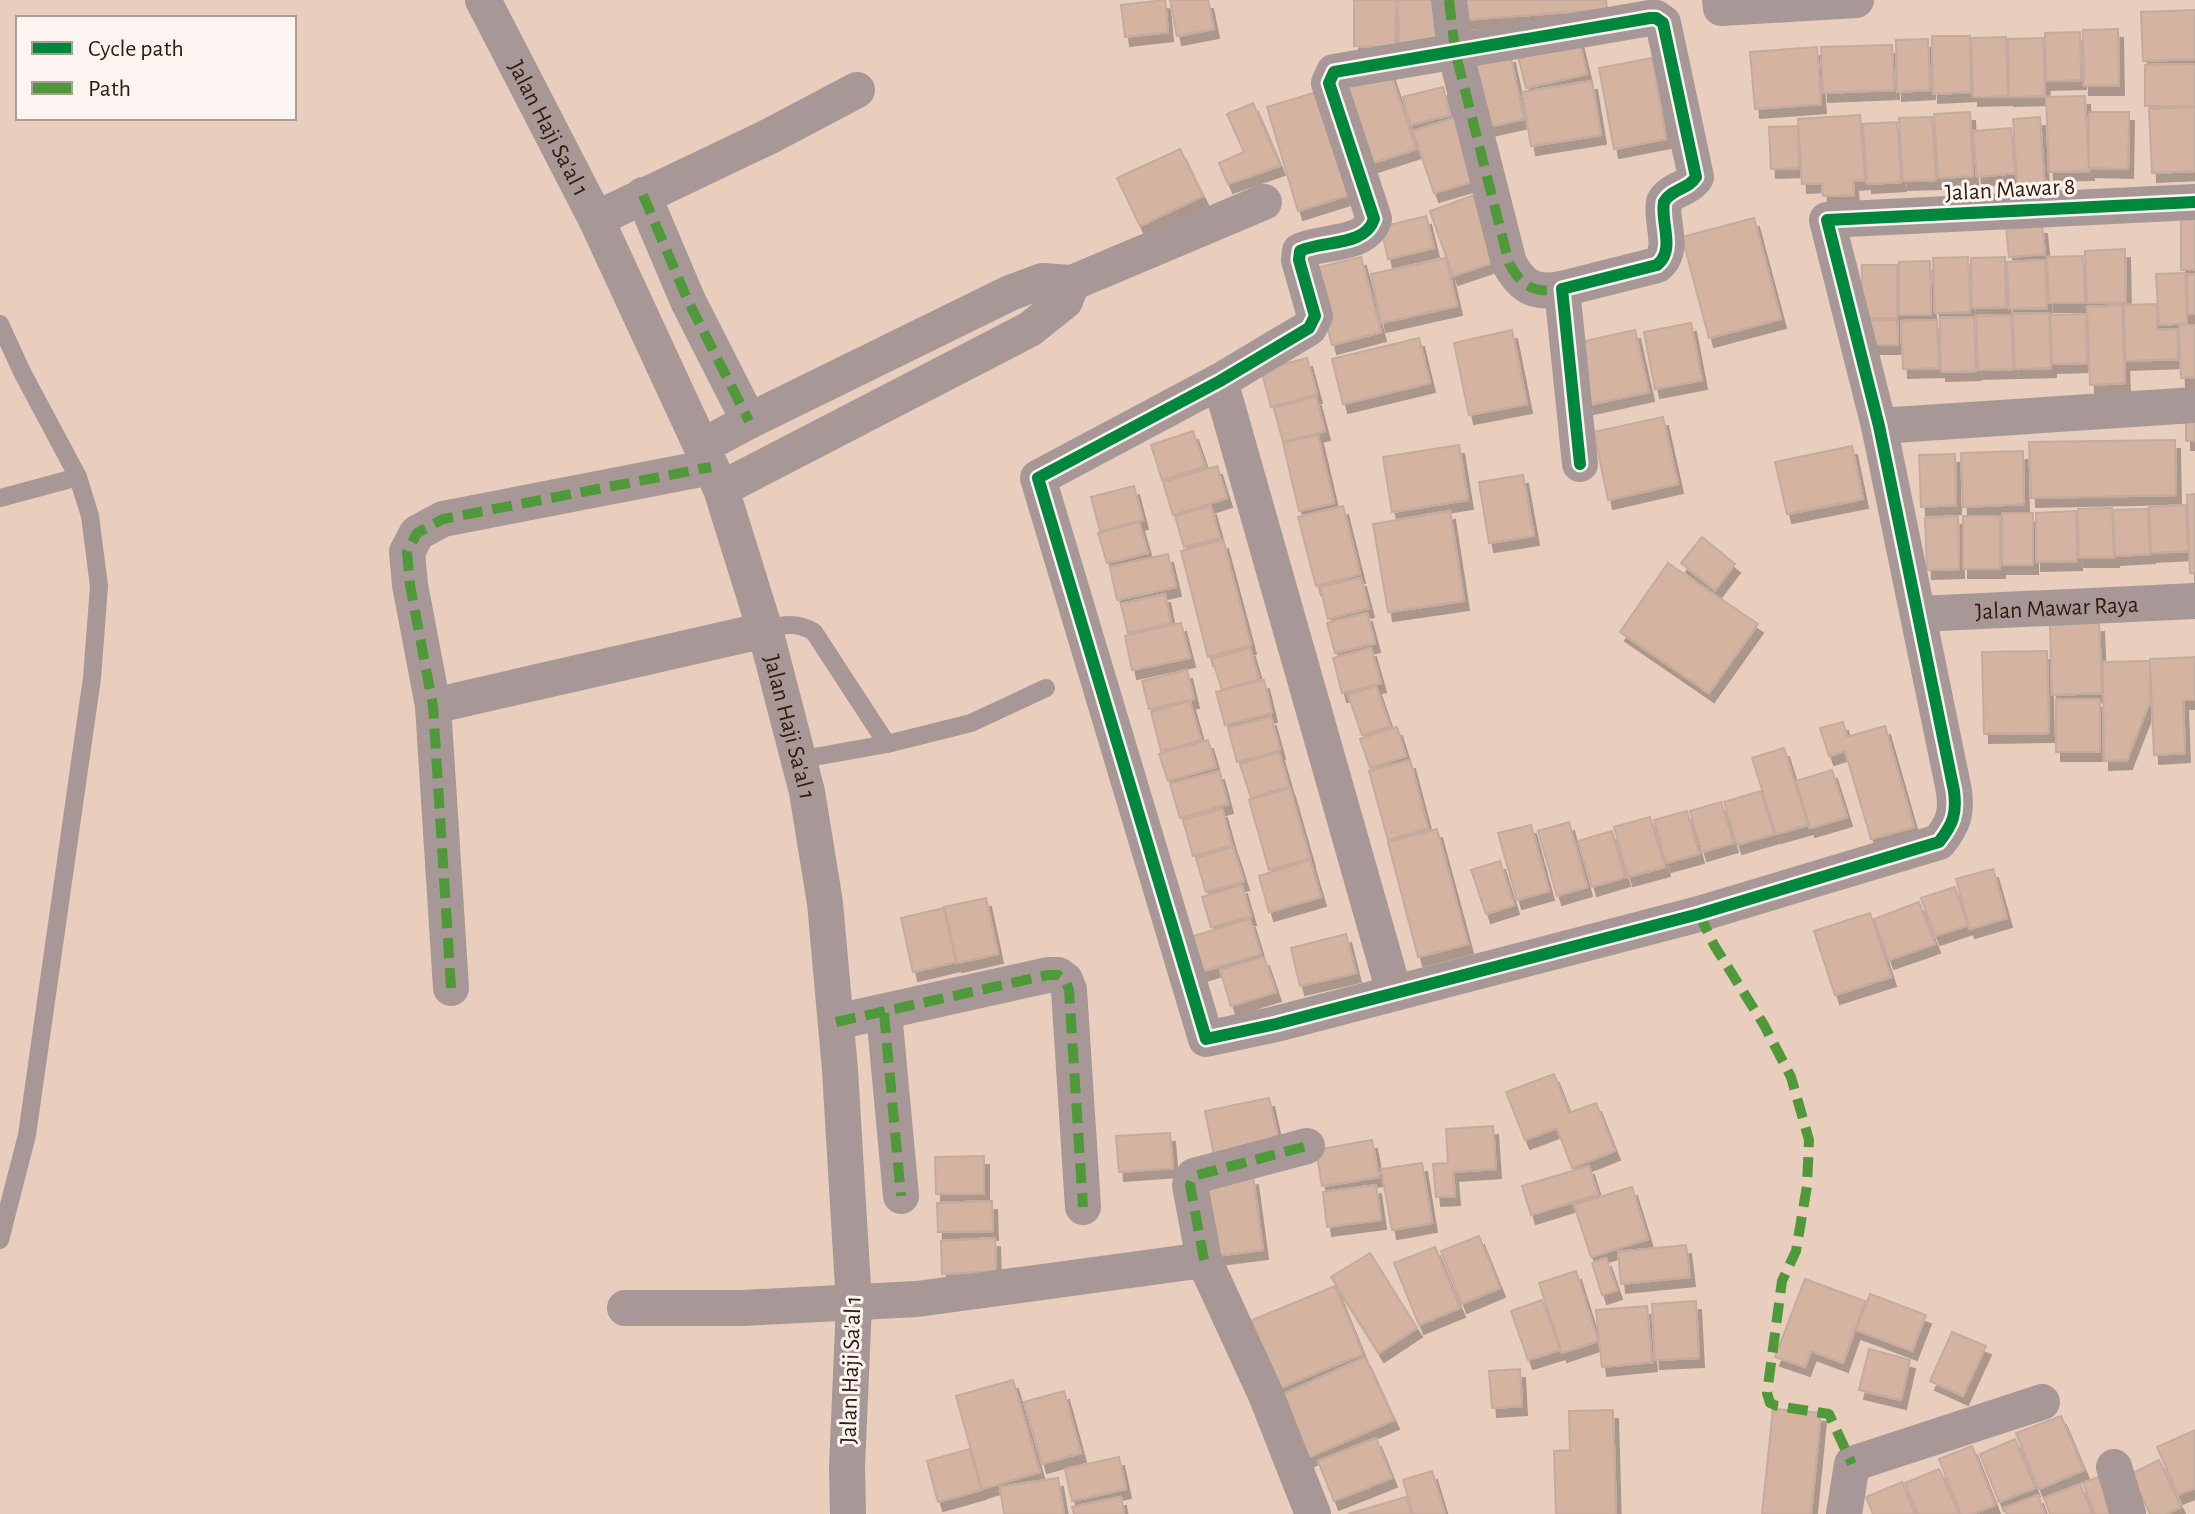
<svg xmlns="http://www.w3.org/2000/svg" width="2195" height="1514" font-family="'Alegreya Sans',sans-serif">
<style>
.building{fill:#d4b4a1;stroke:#c4ab9e;stroke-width:2;filter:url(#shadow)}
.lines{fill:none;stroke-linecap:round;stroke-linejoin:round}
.lane{stroke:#a89797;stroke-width:18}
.street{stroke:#a89797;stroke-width:36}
.quiet{stroke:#50993b;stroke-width:10;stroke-dasharray:20 10;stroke-linecap:butt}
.cycleway-casing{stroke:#fbf4f0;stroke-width:17}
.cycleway{stroke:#00873e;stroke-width:12}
.labels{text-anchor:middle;stroke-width:6;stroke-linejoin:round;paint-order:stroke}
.street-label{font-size:24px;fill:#321b0c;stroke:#fbf4f0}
</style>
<defs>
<filter id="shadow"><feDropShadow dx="5" dy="9" stdDeviation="0" flood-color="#0004"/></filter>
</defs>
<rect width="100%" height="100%" fill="#e9cdbd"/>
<g class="building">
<polygon points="1165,0 1168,32 1125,37 1121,5"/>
<polygon points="1170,0 1208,0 1214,29 1177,36"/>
<polygon points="1354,0 1396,0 1395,47 1354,46"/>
<polygon points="1398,0 1438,0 1439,42 1399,43"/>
<polygon points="1463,0 1606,0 1607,9 1465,20"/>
<polygon points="2195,10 2195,59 2143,61 2141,12"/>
<polygon points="2118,29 2119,86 2084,86 2083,30"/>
<polygon points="2080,32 2081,80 2046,81 2045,33"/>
<polygon points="1932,36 1970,36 1971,92 1933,94"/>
<polygon points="1578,37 1587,74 1526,88 1517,52"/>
<polygon points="2006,37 2008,96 1973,97 1971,38"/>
<polygon points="2043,38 2045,96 2009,97 2008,39"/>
<polygon points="1928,39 1930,90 1897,92 1896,40"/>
<polygon points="1892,45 1894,90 1823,93 1821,47"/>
<polygon points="1817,47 1821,104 1755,109 1750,52"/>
<polygon points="1510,54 1524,119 1479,129 1465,63"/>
<polygon points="1652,58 1666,139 1614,149 1599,68"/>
<polygon points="2195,64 2195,106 2145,106 2145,65"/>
<polygon points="1389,69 1416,149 1367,165 1340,86"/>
<polygon points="1592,81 1601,135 1531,146 1522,92"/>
<polygon points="1443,87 1450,115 1410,125 1403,97"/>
<polygon points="1324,90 1355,193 1298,211 1267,107"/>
<polygon points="2085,96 2089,171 2049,172 2046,97"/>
<polygon points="1253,103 1280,166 1228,184 1219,163 1244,152 1227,114"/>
<polygon points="2195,107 2195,171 2152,173 2149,109"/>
<polygon points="1970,112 1973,176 1938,178 1934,114"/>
<polygon points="2089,112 2129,112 2128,169 2089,168"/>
<polygon points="1860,115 1865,180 1853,181 1854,195 1823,196 1822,183 1802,184 1798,119"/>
<polygon points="1457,117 1478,180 1434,193 1413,131"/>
<polygon points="1932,117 1936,180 1903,181 1899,118"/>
<polygon points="2040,117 2045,193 2018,194 2013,119"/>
<polygon points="1897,122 1901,182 1867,184 1863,124"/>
<polygon points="1798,126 1799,168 1771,169 1769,127"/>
<polygon points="2011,128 2015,173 1977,177 1973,131"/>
<polygon points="1180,149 1203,196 1140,226 1117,178"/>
<polygon points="1480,193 1504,259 1453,276 1430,211"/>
<polygon points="1426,216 1434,248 1388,259 1381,227"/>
<polygon points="1754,218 1781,319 1709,338 1682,237"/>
<rect x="2181" y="218" width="14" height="52"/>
<polygon points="2042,225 2045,254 2009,257 2006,227"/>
<polygon points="2125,249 2126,302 2087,303 2085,251"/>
<polygon points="2083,256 2085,303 2049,303 2047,257"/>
<polygon points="1361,257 1381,332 1332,345 1312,269"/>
<polygon points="1968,257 1970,312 1935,313 1933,258"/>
<polygon points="2005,257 2006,307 1972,308 1971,258"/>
<polygon points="1446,258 1457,306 1381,323 1371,274"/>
<polygon points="2045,260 2047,308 2009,309 2007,262"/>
<polygon points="1930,261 1931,315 1899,315 1899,262"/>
<rect x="1862" y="265" width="35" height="53"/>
<polygon points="2185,273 2187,323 2159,325 2156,274"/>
<polygon points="2187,274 2195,274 2195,314 2188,314"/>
<polygon points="2157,304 2157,330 2177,329 2178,359 2125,361 2124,305"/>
<polygon points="2122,305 2125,383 2090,385 2087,307"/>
<polygon points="2049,313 2051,368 2015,369 2013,314"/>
<polygon points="2086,314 2087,363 2052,364 2050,315"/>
<polygon points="2011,315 2013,369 1978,370 1976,316"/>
<polygon points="1974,317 1976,371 1941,372 1940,318"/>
<polygon points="1897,320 1898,345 1862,345 1861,321"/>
<polygon points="1937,320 1939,368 1903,369 1901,321"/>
<polygon points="1691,323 1702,380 1655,389 1644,332"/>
<polygon points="2179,325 2195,325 2195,377 2181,378"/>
<polygon points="1512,330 1527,404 1469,415 1454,343"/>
<polygon points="1635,330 1649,392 1589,405 1576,343"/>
<polygon points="1419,338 1430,383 1343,404 1332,359"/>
<polygon points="1307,358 1317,394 1271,407 1261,370"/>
<polygon points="1316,397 1325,431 1283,442 1274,408"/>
<rect x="2186" y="406" width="9" height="35"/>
<polygon points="1663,417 1678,484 1608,500 1594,432"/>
<polygon points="1193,431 1205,466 1162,480 1151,445"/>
<polygon points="1318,435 1334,503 1299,511 1283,443"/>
<polygon points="2175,440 2176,495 2031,498 2029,442"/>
<polygon points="1459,445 1468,500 1392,512 1383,457"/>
<polygon points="1852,446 1863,499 1787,514 1775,462"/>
<polygon points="2023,451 2024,504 1963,507 1961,453"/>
<polygon points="1955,454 1956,505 1921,507 1919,455"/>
<polygon points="1217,466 1227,498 1173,515 1163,482"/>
<polygon points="1523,475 1534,536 1489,543 1479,482"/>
<polygon points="1134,486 1143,520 1100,531 1091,497"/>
<polygon points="2195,494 2195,573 2190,573 2187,495"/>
<polygon points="2186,505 2188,551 2151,553 2149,507"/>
<polygon points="1211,506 1220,538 1184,547 1175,516"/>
<polygon points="1343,506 1360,574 1316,586 1298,517"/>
<polygon points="2112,508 2114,558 2079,558 2078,509"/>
<polygon points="2148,509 2150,554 2115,556 2113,510"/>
<polygon points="1450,511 1464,601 1388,612 1373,524"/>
<polygon points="2076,511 2077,561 2036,562 2036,513"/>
<rect x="2002" y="513" width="31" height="52"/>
<polygon points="1958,516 1959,569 1927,570 1925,518"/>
<rect x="1963" y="516" width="37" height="53"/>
<polygon points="1139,522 1148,553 1107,563 1098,533"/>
<polygon points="1702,537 1735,564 1715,590 1681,563"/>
<polygon points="1223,540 1251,645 1208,657 1181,551"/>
<polygon points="1168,554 1176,587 1117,600 1110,567"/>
<polygon points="1668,563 1758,624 1709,693 1620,632"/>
<polygon points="1361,578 1369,608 1328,619 1320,587"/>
<polygon points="1165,594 1171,623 1128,633 1121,604"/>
<polygon points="1367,613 1375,643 1335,653 1327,623"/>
<polygon points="1181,623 1190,658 1132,670 1125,636"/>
<polygon points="2099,623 2102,693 2052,695 2050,625"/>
<polygon points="1250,648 1259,679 1222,690 1212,659"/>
<polygon points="1371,648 1381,683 1342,693 1333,658"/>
<polygon points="2047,651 2049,733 1984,734 1982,652"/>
<polygon points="2195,657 2195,700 2183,700 2185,753 2154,755 2150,659"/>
<polygon points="2150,661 2150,701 2127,760 2104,761 2103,662"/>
<polygon points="1187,670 1194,699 1149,709 1142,681"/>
<polygon points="1264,680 1272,713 1225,725 1216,692"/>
<polygon points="1376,686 1390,726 1362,735 1348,695"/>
<rect x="2056" y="699" width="44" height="53"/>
<polygon points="1190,701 1201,740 1161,751 1151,712"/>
<polygon points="1271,717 1280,750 1237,762 1228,728"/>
<polygon points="1843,722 1847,737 1885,726 1914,827 1871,839 1845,751 1829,756 1820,728"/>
<polygon points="1397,727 1406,756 1370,768 1360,739"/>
<polygon points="1208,740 1216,767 1168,781 1159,754"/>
<polygon points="1784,748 1808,825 1776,834 1752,758"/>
<polygon points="1279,752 1289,786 1251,798 1240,764"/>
<polygon points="1410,760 1428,828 1388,840 1369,771"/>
<polygon points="1832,770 1847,817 1810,828 1796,781"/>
<polygon points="1219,771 1228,804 1180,818 1170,784"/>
<polygon points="1290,788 1310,858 1269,870 1249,800"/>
<polygon points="1761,791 1774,834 1737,845 1724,802"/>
<polygon points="1721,802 1733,843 1702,852 1690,811"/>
<polygon points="1222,809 1232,845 1193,856 1183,820"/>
<polygon points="1687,811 1699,854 1666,863 1654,820"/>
<polygon points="1650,817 1665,867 1628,877 1614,827"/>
<polygon points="1569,822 1587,887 1557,896 1538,831"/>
<polygon points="1531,825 1549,891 1517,900 1498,833"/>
<polygon points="1437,829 1468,944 1418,957 1388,842"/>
<polygon points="1612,831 1625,877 1592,887 1578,841"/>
<polygon points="1233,847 1244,881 1206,892 1196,858"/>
<polygon points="1310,860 1321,897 1269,912 1259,876"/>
<polygon points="1500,861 1514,905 1486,914 1471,870"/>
<polygon points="1993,869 2007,918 1970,929 1956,879"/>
<polygon points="1242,885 1251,916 1211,927 1202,897"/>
<polygon points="1955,887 1968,925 1935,936 1921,898"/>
<polygon points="986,898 998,954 957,963 944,907"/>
<polygon points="1919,902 1935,944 1889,960 1874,919"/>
<polygon points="944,908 956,962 913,972 901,918"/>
<polygon points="1870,913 1891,977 1835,995 1814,931"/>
<polygon points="1250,919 1261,954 1198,973 1187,938"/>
<polygon points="1346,934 1356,973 1300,986 1291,948"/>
<polygon points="1264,957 1276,992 1231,1006 1220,970"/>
<polygon points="1554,1074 1569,1113 1596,1103 1615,1151 1572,1168 1557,1128 1525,1140 1506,1092"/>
<polygon points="1269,1098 1280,1146 1215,1160 1205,1111"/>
<polygon points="1493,1126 1496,1169 1453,1172 1455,1196 1436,1197 1433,1164 1448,1163 1446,1129"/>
<polygon points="1170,1133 1173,1168 1119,1172 1116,1136"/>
<polygon points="1372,1140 1379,1177 1322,1186 1316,1150"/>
<polygon points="984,1156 984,1194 936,1194 935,1157"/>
<polygon points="1422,1163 1432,1223 1392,1230 1381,1169"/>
<polygon points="1589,1166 1598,1194 1531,1215 1522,1186"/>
<polygon points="1253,1176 1263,1250 1217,1256 1206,1182"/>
<polygon points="1376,1185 1381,1220 1327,1227 1323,1192"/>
<polygon points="1632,1187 1648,1239 1591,1257 1574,1205"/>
<polygon points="992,1201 993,1231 938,1232 937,1203"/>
<polygon points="1479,1236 1500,1288 1462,1304 1441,1251"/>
<polygon points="995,1238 996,1271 942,1274 941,1241"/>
<polygon points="1686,1245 1690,1277 1621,1284 1618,1252"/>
<polygon points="1435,1247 1460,1308 1419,1325 1394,1263"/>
<polygon points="1370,1253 1417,1328 1379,1353 1331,1277"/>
<polygon points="1606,1258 1617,1290 1602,1295 1592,1263"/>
<polygon points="1576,1271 1598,1341 1562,1353 1539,1283"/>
<polygon points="1805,1279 1865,1301 1843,1363 1811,1351 1805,1367 1775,1357"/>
<polygon points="1335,1286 1363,1354 1273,1391 1245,1323"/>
<polygon points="1870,1294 1926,1315 1912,1351 1856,1330"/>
<polygon points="1542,1300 1560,1350 1528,1360 1511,1311"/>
<polygon points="1696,1301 1699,1358 1655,1360 1652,1304"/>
<polygon points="1647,1306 1652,1362 1602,1367 1596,1310"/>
<polygon points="1952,1332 1986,1346 1963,1396 1930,1381"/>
<polygon points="1869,1349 1910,1360 1901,1400 1859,1390"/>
<polygon points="1365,1357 1394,1420 1305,1459 1277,1397"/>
<polygon points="1520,1369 1522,1406 1492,1408 1489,1371"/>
<polygon points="1013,1380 1040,1472 982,1489 956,1396"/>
<polygon points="1064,1391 1081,1453 1042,1464 1024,1402"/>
<polygon points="1773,1409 1821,1413 1811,1514 1762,1514"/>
<polygon points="1613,1410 1616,1514 1556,1514 1554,1451 1570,1450 1569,1411"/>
<polygon points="2061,1416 2084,1470 2039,1489 2016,1433"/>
<polygon points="2195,1430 2195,1488 2178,1495 2157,1447"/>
<polygon points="1376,1438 1392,1478 1334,1501 1318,1461"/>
<polygon points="2015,1439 2035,1488 1999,1502 1980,1454"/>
<polygon points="1972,1446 1995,1505 1972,1514 1961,1514 1939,1459"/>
<polygon points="970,1449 981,1490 938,1502 927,1461"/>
<polygon points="1119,1457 1126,1489 1072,1501 1065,1469"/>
<polygon points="2159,1460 2181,1507 2166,1514 2150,1514 2131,1474"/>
<polygon points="1939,1469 1959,1514 1918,1514 1905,1483"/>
<polygon points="1432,1471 1445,1514 1413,1514 1403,1480"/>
<polygon points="2103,1475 2118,1514 2095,1514 2083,1483"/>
<polygon points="1058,1478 1064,1514 1004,1514 1000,1487"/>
<polygon points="1902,1482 1915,1514 1873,1514 1866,1497"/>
<polygon points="2080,1484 2092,1514 2050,1514 2044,1498"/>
<polygon points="2038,1495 2045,1514 2007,1514 2004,1508"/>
<polygon points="1121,1497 1124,1514 1074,1514 1072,1507"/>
<polygon points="1406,1497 1411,1514 1348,1514"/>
</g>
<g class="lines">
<g class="lane">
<polyline points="0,324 22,372 78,477 90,516 99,586 92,678 27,1135 0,1240"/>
<polyline points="0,498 78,477"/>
<path d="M 765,630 C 784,624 797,622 814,632 L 887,744"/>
<polyline points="797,760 887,744 971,723 1046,688"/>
</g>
<g class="street">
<path id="s1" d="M 483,0 L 596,219 L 721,489 L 765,630 L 807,792 L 825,903 L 840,1070 L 854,1304 L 847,1467 L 848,1514"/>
<path d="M 1449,0 L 1455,51 L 1509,263 C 1522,287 1534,294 1562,289"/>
<polyline points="1720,0 1721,8 1856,0"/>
<polyline points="643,195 688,301 749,421"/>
<polyline points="596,219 768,137 857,90"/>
<polyline points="1220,381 1394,992"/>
<polyline points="1879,426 2195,405"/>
<polyline points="703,446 749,421 1010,293 1042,281 1072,283 1264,202"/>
<path d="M 1580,464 L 1562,289 L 1657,265 C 1676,250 1660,222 1664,202 C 1671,189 1689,189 1696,177 L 1663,23 L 1656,18 L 1650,18 L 1334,72 L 1329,83 L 1374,219 C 1365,247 1323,240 1300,251 L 1299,260 L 1315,316 L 1309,328 L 1220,381 L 1038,478 L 1206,1039 L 1276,1024 L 1699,914 L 1939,842 C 1953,824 1957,814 1954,791 L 1879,426 L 1827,220 L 2195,202"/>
<polyline points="721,489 1030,329 1065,301 1072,283"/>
<path id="s2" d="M 1919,614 L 2195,601"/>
<polyline points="433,706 765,630"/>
<polyline points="451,988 433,706 410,585 407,552 417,533 443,519 711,467"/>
<polyline points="884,1013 901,1196"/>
<polyline points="836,1022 1048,975 1058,975 1065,980 1069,990 1083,1207"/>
<polyline points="1204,1260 1190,1185 1194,1176 1307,1146"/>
<polyline points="625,1308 742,1308 917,1299 1204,1260 1266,1395 1313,1514"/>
<polyline points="2114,1467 2128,1514"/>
<polyline points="1844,1514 1852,1464 2042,1402"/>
</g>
<g class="quiet">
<path d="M 1449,0 L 1455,51 L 1509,263 C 1522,287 1534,294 1562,289"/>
<polyline points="643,195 688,301 749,421"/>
<polyline points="1699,914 1714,945 1764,1025 1791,1077 1809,1140 1807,1186 1796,1251 1782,1281 1767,1393 1770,1403 1777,1406 1829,1414 1852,1464"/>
<polyline points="451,988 433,706 410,585 407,552 417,533 443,519 711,467"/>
<polyline points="884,1013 901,1196"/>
<polyline points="836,1022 1048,975 1058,975 1065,980 1069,990 1083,1207"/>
<polyline points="1204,1260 1190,1185 1194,1176 1307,1146"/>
</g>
<defs>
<path id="cycleway" d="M 1580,464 L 1562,289 L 1657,265 C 1676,250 1660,222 1664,202 C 1671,189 1689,189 1696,177 L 1663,23 L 1656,18 L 1650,18 L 1334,72 L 1329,83 L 1374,219 C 1365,247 1323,240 1300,251 L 1299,260 L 1315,316 L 1309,328 L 1220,381 L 1038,478 L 1206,1039 L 1276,1024 L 1699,914 L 1939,842 C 1953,824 1957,814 1954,791 L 1879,426 L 1827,220 L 2195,202"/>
</defs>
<use href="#cycleway" class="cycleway-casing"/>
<use href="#cycleway" class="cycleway"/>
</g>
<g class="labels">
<g class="street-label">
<text dy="8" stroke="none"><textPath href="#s1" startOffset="144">Jalan Haji Sa'al 1</textPath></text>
<text transform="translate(2010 189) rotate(-3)" y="8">Jalan Mawar 8</text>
<text dy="8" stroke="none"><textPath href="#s2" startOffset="138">Jalan Mawar Raya</textPath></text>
<text dy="8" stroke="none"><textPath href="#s1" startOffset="792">Jalan Haji Sa'al 1</textPath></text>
<text transform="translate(850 1370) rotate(-88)" y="8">Jalan Haji Sa'al 1</text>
</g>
</g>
<rect x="16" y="16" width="280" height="104" fill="#fbf4f0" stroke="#ab9d95" stroke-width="2"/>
<rect x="32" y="42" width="40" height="12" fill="#00873e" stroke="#ab9d95" stroke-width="2"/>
<text x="88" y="56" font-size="24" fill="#321b0c">Cycle path</text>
<rect x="32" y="82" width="40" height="12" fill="#50993b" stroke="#ab9d95" stroke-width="2"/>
<text x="88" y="96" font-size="24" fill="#321b0c">Path</text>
</svg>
